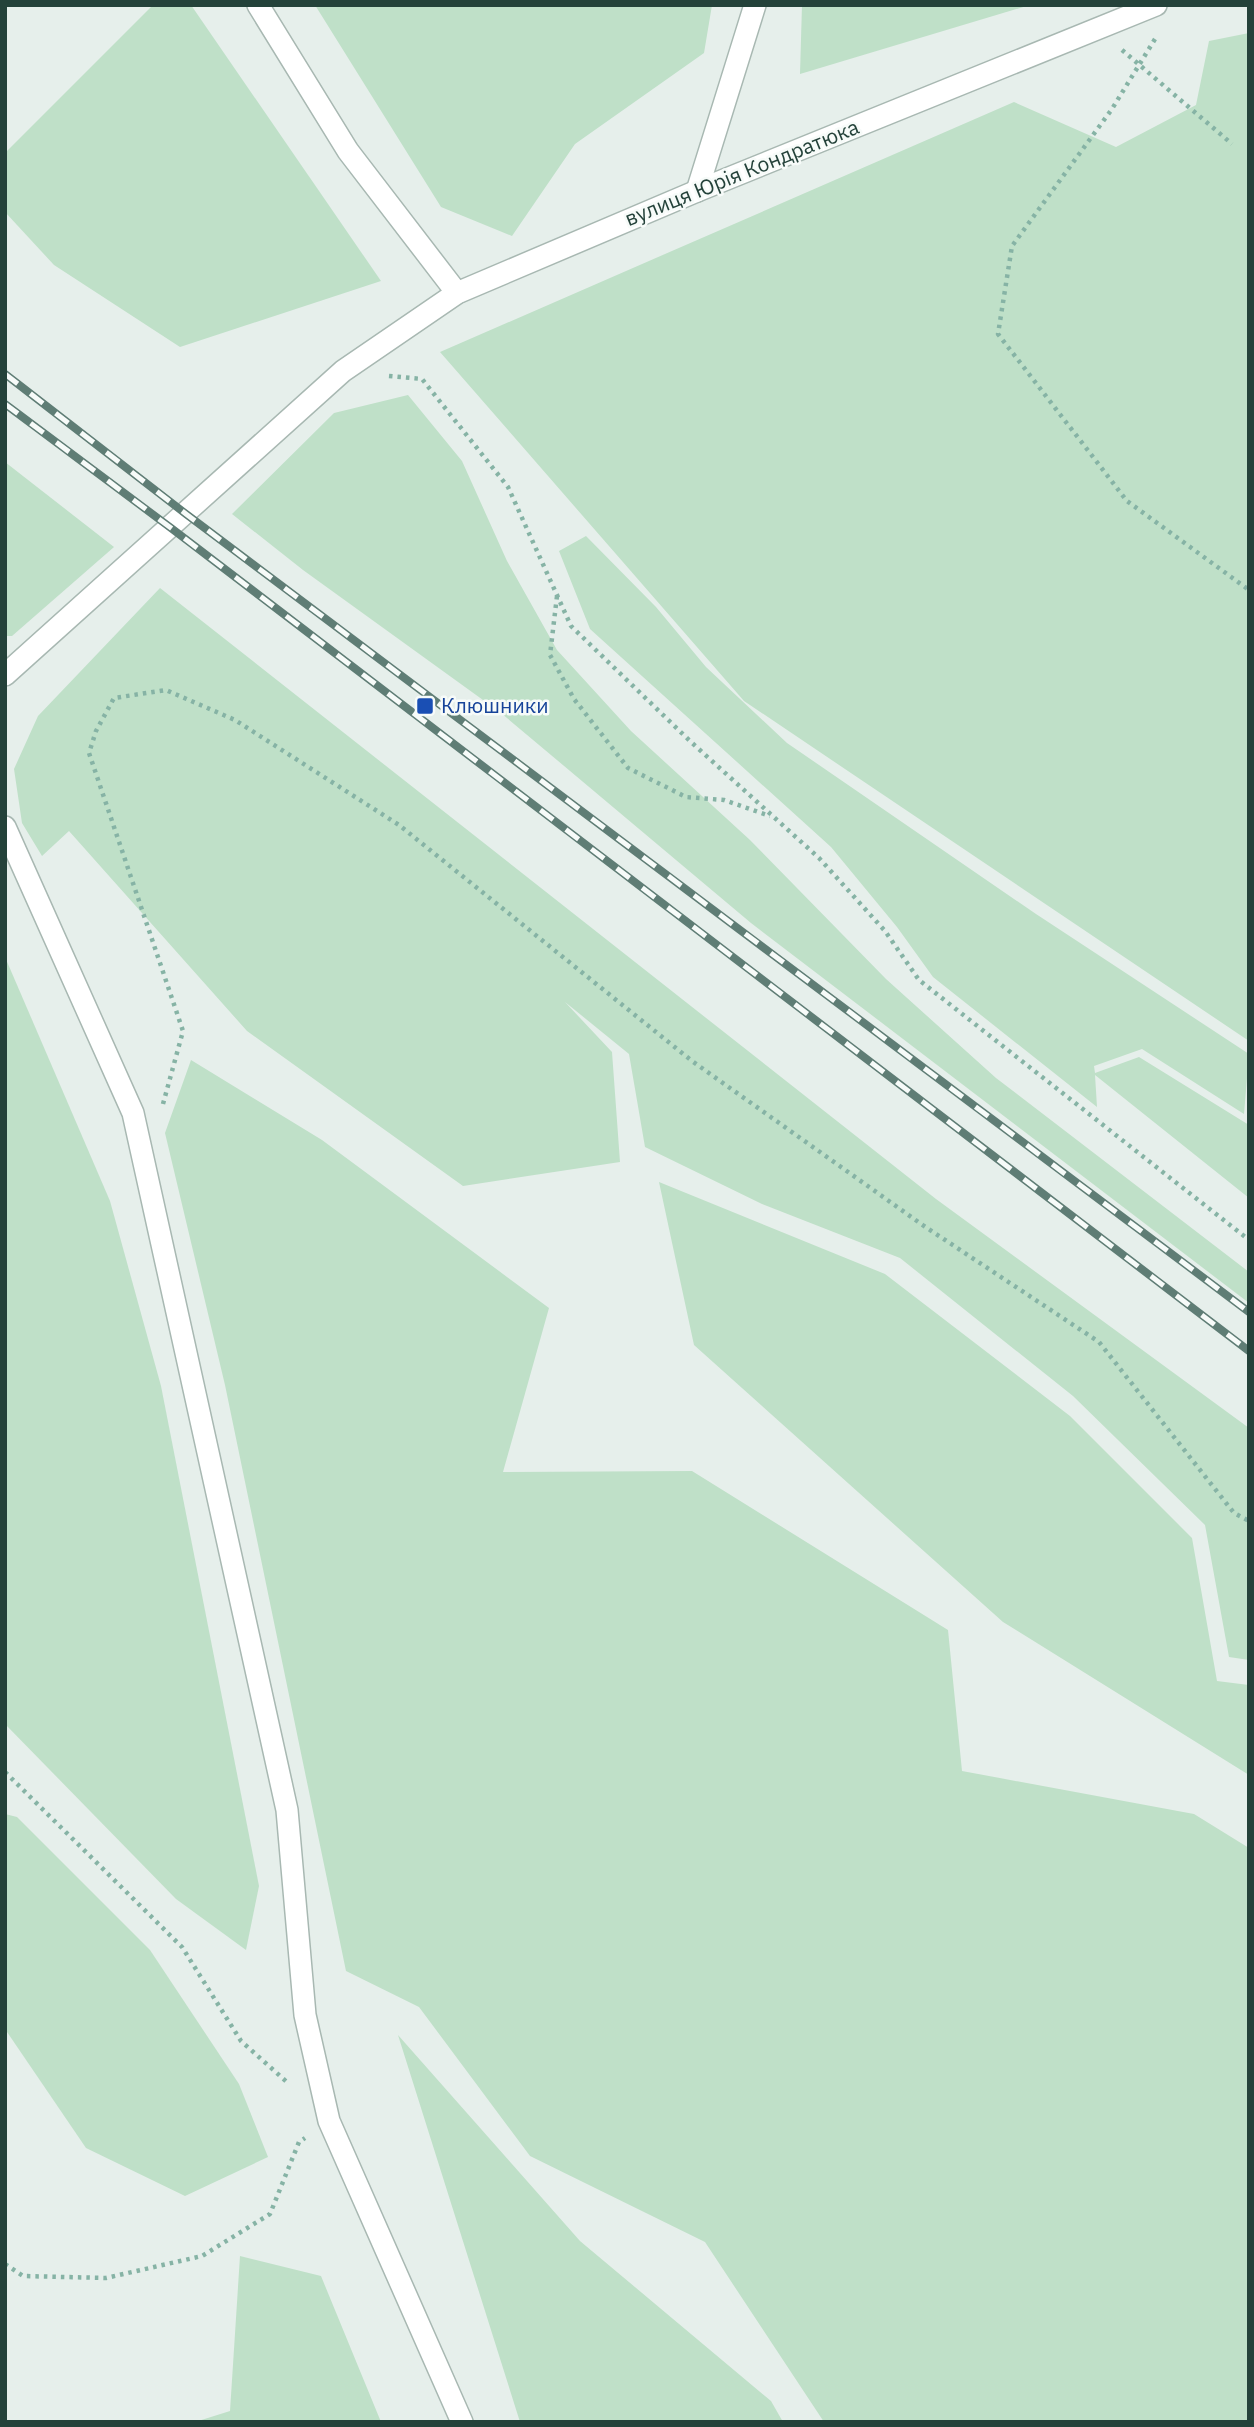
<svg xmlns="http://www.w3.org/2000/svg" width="1254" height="2427" font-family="'IBM Plex Sans',sans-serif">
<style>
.green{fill:#bfe0c8}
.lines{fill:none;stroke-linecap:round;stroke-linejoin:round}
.lane-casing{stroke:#a8b8b2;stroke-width:24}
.street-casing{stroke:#a8b8b2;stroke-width:24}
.path{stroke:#86b3a5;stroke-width:4.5;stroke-dasharray:3.5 5;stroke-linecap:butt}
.lane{stroke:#fff;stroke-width:21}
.street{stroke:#fff;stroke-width:21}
.rail-casing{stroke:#5f7d75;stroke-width:8}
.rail{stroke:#f7fbf9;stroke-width:5;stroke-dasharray:16;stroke-linecap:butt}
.transit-dot{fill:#1a4fb4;stroke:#f7fbf9;stroke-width:2.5}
.labels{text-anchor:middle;stroke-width:5;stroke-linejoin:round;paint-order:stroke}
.street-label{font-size:21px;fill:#24423a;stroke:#f7fbf9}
.transit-label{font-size:21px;fill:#164399;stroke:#f7fbf9;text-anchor:start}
</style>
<rect width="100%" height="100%" fill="#e6efeb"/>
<g class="green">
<polygon points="153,5 191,5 381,281 180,347 54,265 5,212 5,153"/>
<polygon points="315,5 712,5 704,53 575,144 512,236 441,207"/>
<polygon points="802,5 1030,5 800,74"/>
<polygon points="1249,33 1249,1041 744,701 440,352 1014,102 1116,147 1196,105 1209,41"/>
<polygon points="408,395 462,461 507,561 557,650 631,731 750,840 886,979 996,1078 1249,1272 1249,1303 751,923 501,713 303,570 232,514 334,413"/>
<polygon points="5,462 114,547 12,636 5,636"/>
<polygon points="586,536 656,607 706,667 787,743 1036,914 1249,1054 1244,1114 1142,1049 1094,1066 1095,1073 1139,1057 1249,1125 1249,1198 1095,1075 1097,1107 933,977 897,927 831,847 590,629 559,551"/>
<polygon points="160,588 936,1199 1249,1428 1249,1660 1229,1657 1205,1525 1073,1396 900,1258 762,1204 645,1147 629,1054 565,1002 612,1052 620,1162 463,1186 247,1031 69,831 42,856 22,823 14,769 38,716"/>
<polygon points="5,957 110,1201 161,1386 259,1886 246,1950 176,1899 5,1724"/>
<polygon points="191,1060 322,1140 549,1308 503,1472 692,1471 948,1630 962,1771 1194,1814 1249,1848 1249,2422 824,2422 705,2242 530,2156 419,2007 346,1971 225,1385 165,1133"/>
<polygon points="659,1182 885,1274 1070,1416 1192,1538 1217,1681 1249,1685 1249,1775 1003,1622 694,1345"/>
<polygon points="5,1814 17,1817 150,1950 239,2084 268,2157 185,2196 86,2148 5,2029"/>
<polygon points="398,2035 580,2241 771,2401 783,2422 520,2422"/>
<polygon points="240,2256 321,2276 381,2422 195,2422 230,2411"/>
</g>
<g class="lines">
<defs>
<g id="lane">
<polyline points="258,5 348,151 457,293"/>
<polyline points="697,191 755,5"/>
</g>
<g id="street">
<polyline points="5,675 343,371 457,293 697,191 1156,5"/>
<polyline points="5,827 133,1113 287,1810 305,2015 329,2121 462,2422"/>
</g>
</defs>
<use href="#lane" class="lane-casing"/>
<use href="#street" class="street-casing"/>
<g class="path">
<polyline points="1155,39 1112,109 1012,246 998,334 1127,501 1249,590"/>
<polyline points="1122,50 1232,144"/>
<polyline points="389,376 422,379 508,487 571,626 691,742 819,858 885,931 919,980 1249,1240"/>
<polyline points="557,596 550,655 574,699 628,768 686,797 724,800 770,816"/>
<polyline points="163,1104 183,1031 89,753 96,731 114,698 166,690 235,720 399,825 692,1061 924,1226 1099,1342 1234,1513 1249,1521"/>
<polyline points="5,1772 182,1947 241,2041 288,2083"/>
<polyline points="5,2264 23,2276 106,2278 202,2256 270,2214 299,2142 305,2138"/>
</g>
<use href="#lane" class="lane"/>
<use href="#street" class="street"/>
<defs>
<g id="rail">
<polyline points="5,374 186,514 1249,1312"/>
<polyline points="5,404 171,528 1249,1351"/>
</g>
</defs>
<use href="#rail" class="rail-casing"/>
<use href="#rail" class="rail"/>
</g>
<rect class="transit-dot" x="416" y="697" width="18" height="18" rx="3.5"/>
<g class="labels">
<g class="street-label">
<text transform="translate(742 173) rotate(-22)" y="7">вулиця Юрія Кондратюка</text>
</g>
<g class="transit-label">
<text x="441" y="713">Клюшники</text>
</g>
</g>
<rect width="1254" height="2427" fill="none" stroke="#24423a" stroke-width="14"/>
</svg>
